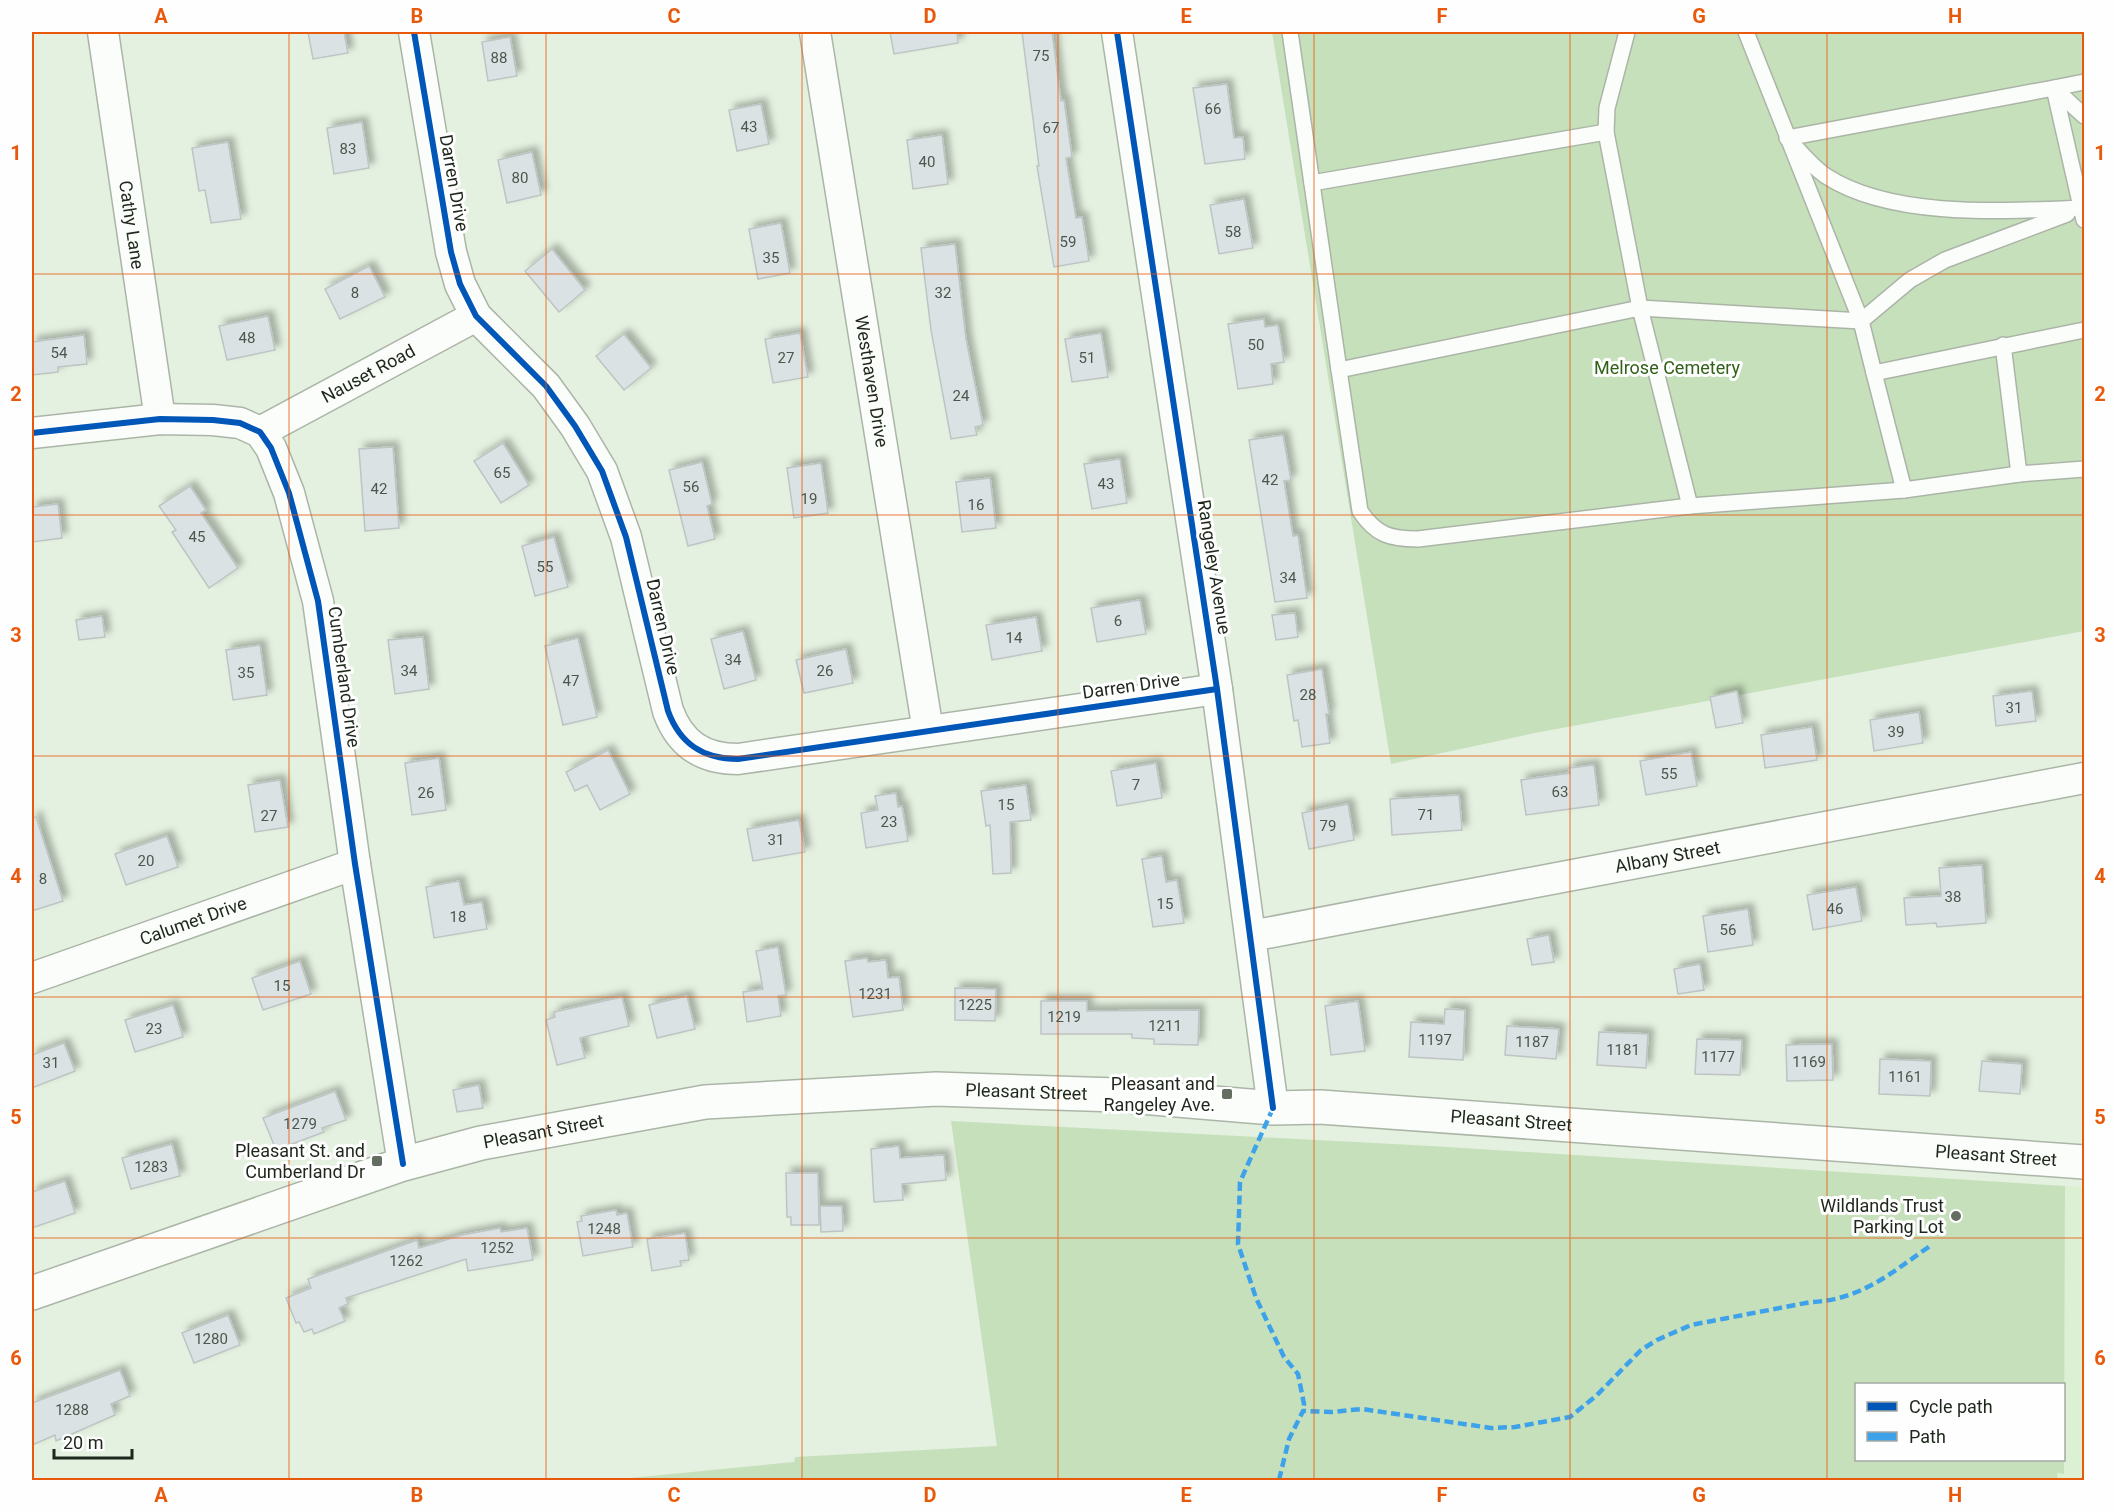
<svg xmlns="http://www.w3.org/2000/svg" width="2116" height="1512" font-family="Roboto,sans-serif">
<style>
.built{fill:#dcf1d4}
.green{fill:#c6e0bc;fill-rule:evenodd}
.building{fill:#dbe2e3;stroke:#bec4c3;stroke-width:1.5;filter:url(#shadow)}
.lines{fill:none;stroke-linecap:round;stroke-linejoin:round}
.service-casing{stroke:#abb5a7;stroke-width:18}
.minor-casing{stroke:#abb5a7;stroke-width:33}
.secondary-casing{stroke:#abb5a7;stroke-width:36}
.service{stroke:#fbfdfa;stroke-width:15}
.minor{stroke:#fbfdfa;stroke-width:30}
.secondary{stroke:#fbfdfa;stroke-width:33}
.quiet{stroke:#3da2ea;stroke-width:4.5;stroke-dasharray:9 4.5;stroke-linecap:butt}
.cycleway-casing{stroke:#fefefe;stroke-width:10}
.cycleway{stroke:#0057b8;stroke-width:6}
.grid{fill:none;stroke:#e8590c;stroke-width:1.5;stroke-opacity:0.55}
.poi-dot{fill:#636e60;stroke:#fefefe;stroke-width:2}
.labels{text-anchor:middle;stroke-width:6;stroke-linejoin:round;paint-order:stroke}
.number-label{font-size:15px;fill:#4d564d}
.street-label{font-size:18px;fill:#1e271b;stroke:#fefefe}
.park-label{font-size:18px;fill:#316118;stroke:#fefefe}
.poi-label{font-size:18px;fill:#1e271b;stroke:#fefefe;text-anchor:end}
.neatline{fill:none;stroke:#e8590c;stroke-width:2}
.grid-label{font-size:20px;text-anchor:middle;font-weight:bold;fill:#e8590c}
</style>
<defs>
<filter id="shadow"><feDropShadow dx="5.5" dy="-5.5" stdDeviation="3" flood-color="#0004"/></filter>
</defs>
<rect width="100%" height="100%" fill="#e4f1e0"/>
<polygon class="built" points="2065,1186 2084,1187 2082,1480 2058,1480 2057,1473 2064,1473"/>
<g class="green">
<polygon points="1272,32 2084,32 2084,631 1535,733 1391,764"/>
<path d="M 951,1121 L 1431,1146 L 2065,1186 L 2064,1474 L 2057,1473 L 2058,1480 L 609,1480 L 794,1462 L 795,1457 L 997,1446 ZM 1856,1384 L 2064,1384 L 2064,1460 L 1856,1460 Z"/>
</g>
<g class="building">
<polygon points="308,32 344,32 348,53 313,59"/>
<polygon points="890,32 957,32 958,43 894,54"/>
<polygon points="1022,32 1052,32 1061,101 1064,100 1072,157 1066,158 1076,218 1082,217 1089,261 1054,267 1037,166 1039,166"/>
<polygon points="510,37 517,76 488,81 482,42"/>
<polygon points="1227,84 1234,138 1243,137 1245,159 1205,164 1193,88"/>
<polygon points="761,104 769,144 737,151 729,110"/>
<polygon points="362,122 369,168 334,174 327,128"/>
<polygon points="942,135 948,184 913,189 907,140"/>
<polygon points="228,142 241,219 211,223 205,190 199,191 192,148"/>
<polygon points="532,152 541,195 507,203 498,160"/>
<polygon points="1244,199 1253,248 1219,254 1210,205"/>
<polygon points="781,223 790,273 758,279 749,229"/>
<polygon points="955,244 966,339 983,425 975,427 977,435 951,439 931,330 921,248"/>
<polygon points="552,249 585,290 559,312 525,271"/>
<polygon points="369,266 385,297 340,319 325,289"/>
<polygon points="268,316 275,350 227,360 219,326"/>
<polygon points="1264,319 1265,327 1278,325 1284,362 1271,364 1273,384 1238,389 1228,324"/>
<polygon points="800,333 808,377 773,383 765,339"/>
<polygon points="1101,333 1108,377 1072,382 1065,339"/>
<polygon points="624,334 651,368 624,390 596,356"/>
<polygon points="84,335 87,364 58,367 58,372 32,375 32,342"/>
<polygon points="1283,435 1291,480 1284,481 1293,536 1298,535 1307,598 1275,602 1249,440"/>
<polygon points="503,443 529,485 501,503 474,461"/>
<polygon points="393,447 399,528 365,531 359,449"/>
<polygon points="1120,459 1127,503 1092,509 1084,464"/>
<polygon points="702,462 712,504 707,506 715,539 688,546 669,470"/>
<polygon points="821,463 828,513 794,518 787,468"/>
<polygon points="990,478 996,528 962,532 956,482"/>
<polygon points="190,486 206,510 201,513 238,568 209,588 172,532 176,530 159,506"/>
<polygon points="58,504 62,538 32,542 32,507"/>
<polygon points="554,537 568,587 535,596 522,546"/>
<polygon points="1140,600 1146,634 1097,642 1091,608"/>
<polygon points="1295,613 1298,637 1276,640 1272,615"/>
<polygon points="102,616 105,637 79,640 76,620"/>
<polygon points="1036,617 1042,651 992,660 986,625"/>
<polygon points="743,631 756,680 724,689 711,639"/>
<polygon points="423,637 429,689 395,694 388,640"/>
<polygon points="578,638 597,717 563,725 545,646"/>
<polygon points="260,645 267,695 233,700 226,650"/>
<polygon points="846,649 853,683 804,693 796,660"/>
<polygon points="1322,669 1329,714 1326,714 1330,743 1302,747 1298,720 1294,721 1287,675"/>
<polygon points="1737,691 1743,723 1716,728 1710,697"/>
<polygon points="2032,691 2036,721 1996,726 1993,696"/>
<polygon points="1919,712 1923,743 1874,751 1870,720"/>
<polygon points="1812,727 1817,760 1765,768 1761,735"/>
<polygon points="608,750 630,794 600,810 587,785 575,791 566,772"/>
<polygon points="1691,752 1697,786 1646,795 1640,761"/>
<polygon points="439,758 446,810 412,815 405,763"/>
<polygon points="1156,763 1162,798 1117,806 1111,771"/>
<polygon points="1594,765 1599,805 1526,815 1521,780 1570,773 1569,768"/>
<polygon points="280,780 288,827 255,832 248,785"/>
<polygon points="1026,785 1031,820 1010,822 1011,873 993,874 990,825 986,826 981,791"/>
<polygon points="896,793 898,807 902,806 908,841 866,848 861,813 878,810 875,796"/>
<polygon points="1459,795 1462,830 1392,835 1390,799"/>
<polygon points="1348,804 1354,840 1309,849 1302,813"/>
<polygon points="36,817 63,901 32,911 32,818"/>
<polygon points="799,820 805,852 753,861 747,829"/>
<polygon points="167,836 178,867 126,885 115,854"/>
<polygon points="1162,856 1166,882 1177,880 1184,923 1153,927 1142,859"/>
<polygon points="1982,865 1986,923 1937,927 1936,923 1906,925 1904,898 1941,896 1939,868"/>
<polygon points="459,881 464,905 482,902 487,929 434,938 426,887"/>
<polygon points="1856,887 1862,921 1813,930 1807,895"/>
<polygon points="1748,909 1753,945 1708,952 1703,916"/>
<polygon points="1549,935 1554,962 1532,965 1527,939"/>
<polygon points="778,947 786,995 778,996 781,1016 747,1022 743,992 763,989 756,951"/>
<polygon points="867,958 868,962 886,960 888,978 899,977 903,1010 853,1017 845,961"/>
<polygon points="300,961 311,994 263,1010 252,978"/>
<polygon points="1700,964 1704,990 1678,994 1674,969"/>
<polygon points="955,988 996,989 995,1021 955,1020"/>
<polygon points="687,996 695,1029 657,1038 649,1005"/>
<polygon points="622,997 629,1026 580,1038 585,1058 557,1065 546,1020 555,1017 554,1012"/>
<polygon points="1041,1001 1087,1001 1087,1011 1199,1010 1198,1045 1154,1044 1154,1039 1132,1038 1132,1034 1041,1034"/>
<polygon points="1358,1001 1365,1051 1331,1055 1325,1006"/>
<polygon points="173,1005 183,1037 135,1052 125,1020"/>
<polygon points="1445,1009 1465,1010 1463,1060 1409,1057 1411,1022 1444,1024"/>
<polygon points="1507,1026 1559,1029 1556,1059 1505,1055"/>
<polygon points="1599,1032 1648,1034 1646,1068 1597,1065"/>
<polygon points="1697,1039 1742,1040 1740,1075 1695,1074"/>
<polygon points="64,1043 75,1071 32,1088 32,1055"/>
<polygon points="1832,1044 1833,1080 1787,1081 1786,1045"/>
<polygon points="1880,1059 1931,1061 1930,1096 1879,1094"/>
<polygon points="1982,1061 2022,1064 2020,1094 1979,1091"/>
<polygon points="479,1085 483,1108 457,1112 453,1090"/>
<polygon points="335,1091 346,1120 322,1128 324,1132 276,1150 263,1118"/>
<polygon points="172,1144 180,1176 131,1189 122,1158"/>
<polygon points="899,1146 900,1158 944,1155 946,1180 902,1184 903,1200 874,1202 871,1149"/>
<polygon points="786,1173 818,1173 819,1225 791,1225 791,1217 787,1217"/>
<polygon points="65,1181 75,1213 32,1228 32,1192"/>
<polygon points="820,1206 842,1206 843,1231 821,1232"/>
<polygon points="616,1210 617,1215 627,1213 633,1247 583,1256 577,1222 582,1221 581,1216"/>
<polygon points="500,1228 501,1232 527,1228 533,1260 468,1271 466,1259 346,1298 348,1304 339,1308 345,1321 314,1334 312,1329 304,1332 299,1322 296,1323 286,1298 311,1288 308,1279 417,1240 419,1248 462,1235"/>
<polygon points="685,1233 689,1260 680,1261 681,1266 652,1271 647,1239"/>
<polygon points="228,1315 240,1345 194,1363 182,1333"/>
<polygon points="120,1370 130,1396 111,1404 115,1415 56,1441 55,1435 32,1445 32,1403"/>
</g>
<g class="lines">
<defs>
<g id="service">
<polyline points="1290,32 1339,370 1640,308 1690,506 1904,490 2019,474 2084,469"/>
<polyline points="1627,32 1607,108 1606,132 1640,308 1861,321 1746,32"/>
<polyline points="2084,82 2054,88 2084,116"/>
<polyline points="1312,183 1606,132"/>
<path d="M 2081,208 C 2006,211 1892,219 1826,176 C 1812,167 1799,150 1787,138 L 2054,88 L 2084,220"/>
<polyline points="2003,345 2019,474"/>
<path d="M 1339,370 L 1360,511 C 1376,535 1390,539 1418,539 L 1690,506"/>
<polyline points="1874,373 1861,321 1910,280 1945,260 2067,214"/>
<polyline points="1904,490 1874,373 2084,330"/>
</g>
<g id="minor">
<path id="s1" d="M 103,32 L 160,419"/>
<path d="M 414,32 L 451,252 L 460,284 L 476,316 L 546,386 L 575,426 L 602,471 L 626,537 L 668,711 C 680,744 703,759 738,759 L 1217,689"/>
<path id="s2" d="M 815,32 L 928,731"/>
<polyline points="1117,32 1217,689 1273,1108"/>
<path id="s3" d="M 260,432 L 476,316"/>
<polyline points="32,433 160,419 213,420 240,423 260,432 271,448 289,493 318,601 355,864 403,1164"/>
<path id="s4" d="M 1251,936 L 2084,778"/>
<path id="s5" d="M 32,978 L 355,864"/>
</g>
<g id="secondary">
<path id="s6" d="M 32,1293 L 403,1164 L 481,1143 L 705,1102 L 936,1089 L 1117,1095 L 1273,1108 L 1320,1107 L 2084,1162"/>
</g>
</defs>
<use href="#service" class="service-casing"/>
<use href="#minor" class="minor-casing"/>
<use href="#secondary" class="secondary-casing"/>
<use href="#service" class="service"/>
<use href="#minor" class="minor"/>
<use href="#secondary" class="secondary"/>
<g class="quiet">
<polyline points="1273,1108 1240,1182 1238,1244 1256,1298 1284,1357 1298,1374 1304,1404 1303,1411"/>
<path d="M 1279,1480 L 1289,1439 L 1303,1411 L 1332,1412 L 1362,1409 L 1491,1428 L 1515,1427 L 1570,1417 L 1596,1396 L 1641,1350 L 1657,1340 L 1691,1325 L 1811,1302 C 1861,1300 1891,1273 1930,1246"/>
</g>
<defs>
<g id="cycleway">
<path d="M 414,32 L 451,252 L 460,284 L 476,316 L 546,386 L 575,426 L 602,471 L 626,537 L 668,711 C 680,744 703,759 738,759 L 1217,689"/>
<polyline points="1117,32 1217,689 1273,1108"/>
<polyline points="32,433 160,419 213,420 240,423 260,432 271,448 289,493 318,601 355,864 403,1164"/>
</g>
</defs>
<use href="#cycleway" class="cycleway-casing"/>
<use href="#cycleway" class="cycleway"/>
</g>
<path class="grid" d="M 289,32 L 289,1480M 546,32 L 546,1480M 802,32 L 802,1480M 1058,32 L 1058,1480M 1314,32 L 1314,1480M 1570,32 L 1570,1480M 1827,32 L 1827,1480M 32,274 L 2084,274M 32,515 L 2084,515M 32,756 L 2084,756M 32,997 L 2084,997M 32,1238 L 2084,1238"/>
<g class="poi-dot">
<rect x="1221" y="1088" width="12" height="12" rx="3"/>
<rect x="371" y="1155" width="12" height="12" rx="3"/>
<circle cx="1956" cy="1216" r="6"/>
</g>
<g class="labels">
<g class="number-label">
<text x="1041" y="61">75</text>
<text x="499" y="63">88</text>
<text x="1213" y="114">66</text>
<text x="749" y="132">43</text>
<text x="1051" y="133">67</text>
<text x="348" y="154">83</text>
<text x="927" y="167">40</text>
<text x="520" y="183">80</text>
<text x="1233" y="237">58</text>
<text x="1068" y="247">59</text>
<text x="771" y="263">35</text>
<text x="355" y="298">8</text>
<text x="943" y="298">32</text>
<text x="247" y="343">48</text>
<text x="1256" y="350">50</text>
<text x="59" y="358">54</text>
<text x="786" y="363">27</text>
<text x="1087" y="363">51</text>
<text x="961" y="401">24</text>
<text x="502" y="478">65</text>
<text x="1270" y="485">42</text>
<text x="1106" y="489">43</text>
<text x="691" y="492">56</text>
<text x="379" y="494">42</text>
<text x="809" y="504">19</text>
<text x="976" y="510">16</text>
<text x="197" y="542">45</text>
<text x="545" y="572">55</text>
<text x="1288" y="583">34</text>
<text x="1118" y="626">6</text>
<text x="1014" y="643">14</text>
<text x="733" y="665">34</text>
<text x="409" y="676">34</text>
<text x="825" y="676">26</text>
<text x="246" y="678">35</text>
<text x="571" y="686">47</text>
<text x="1308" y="700">28</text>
<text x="2014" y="713">31</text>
<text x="1896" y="737">39</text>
<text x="1669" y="779">55</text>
<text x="1136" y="790">7</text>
<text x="1560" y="797">63</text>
<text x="426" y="798">26</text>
<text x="1006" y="810">15</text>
<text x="1426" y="820">71</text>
<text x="269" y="821">27</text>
<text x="889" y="827">23</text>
<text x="1328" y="831">79</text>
<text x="776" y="845">31</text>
<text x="146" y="866">20</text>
<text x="43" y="884">8</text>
<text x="1953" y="902">38</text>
<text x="1165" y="909">15</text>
<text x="1835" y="914">46</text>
<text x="458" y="922">18</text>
<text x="1728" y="935">56</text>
<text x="282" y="991">15</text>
<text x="875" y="999">1231</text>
<text x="975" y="1010">1225</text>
<text x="1064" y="1022">1219</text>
<text x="1165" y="1031">1211</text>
<text x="154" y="1034">23</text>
<text x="1435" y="1045">1197</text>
<text x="1532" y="1047">1187</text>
<text x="1623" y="1055">1181</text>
<text x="1718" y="1062">1177</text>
<text x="1809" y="1067">1169</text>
<text x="51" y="1068">31</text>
<text x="1905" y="1082">1161</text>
<text x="300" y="1129">1279</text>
<text x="151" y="1172">1283</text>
<text x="604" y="1234">1248</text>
<text x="497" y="1253">1252</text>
<text x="406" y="1266">1262</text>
<text x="211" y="1344">1280</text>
<text x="72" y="1415">1288</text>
</g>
<g class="street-label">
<text transform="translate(454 183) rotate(80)" y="6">Darren Drive</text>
<text dy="6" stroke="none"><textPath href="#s1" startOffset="195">Cathy Lane</textPath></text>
<text dy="6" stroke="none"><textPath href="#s3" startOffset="123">Nauset Road</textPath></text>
<text dy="6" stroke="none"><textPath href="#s2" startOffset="354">Westhaven Drive</textPath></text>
<text transform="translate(1214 567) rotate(81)" y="6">Rangeley Avenue</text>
<text transform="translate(663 627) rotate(77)" y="6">Darren Drive</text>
<text transform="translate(344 677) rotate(82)" y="6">Cumberland Drive</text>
<text transform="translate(1131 686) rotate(-8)" y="6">Darren Drive</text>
<text dy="6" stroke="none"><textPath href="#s4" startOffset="424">Albany Street</textPath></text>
<text dy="6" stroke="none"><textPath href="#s5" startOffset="171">Calumet Drive</textPath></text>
<text dy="6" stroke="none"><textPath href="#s6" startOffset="1023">Pleasant Street</textPath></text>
<text dy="6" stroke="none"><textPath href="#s6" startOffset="1509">Pleasant Street</textPath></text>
<text dy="6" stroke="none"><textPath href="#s6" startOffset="537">Pleasant Street</textPath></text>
<text dy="6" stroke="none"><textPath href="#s6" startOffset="1995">Pleasant Street</textPath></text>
</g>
<g class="park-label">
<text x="1667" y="374">Melrose Cemetery</text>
</g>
<g class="poi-label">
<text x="1215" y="1090">Pleasant and<tspan x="1215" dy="21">Rangeley Ave.</tspan></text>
<text x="365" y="1157">Pleasant St. and<tspan x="365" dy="21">Cumberland Dr</tspan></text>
<text x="1944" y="1212">Wildlands Trust<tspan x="1944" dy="21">Parking Lot</tspan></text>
</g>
</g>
<rect width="2116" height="1512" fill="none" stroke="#fefefe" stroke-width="66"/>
<rect x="1855" y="1383" width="210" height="78" fill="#fefefe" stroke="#a4a8a3" stroke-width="1.5"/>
<rect x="1867" y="1402" width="30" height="9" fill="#0057b8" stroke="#a4a8a3" stroke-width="1.5"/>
<text x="1909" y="1413" font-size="18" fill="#1e271b">Cycle path</text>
<rect x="1867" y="1432" width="30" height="9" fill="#3da2ea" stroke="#a4a8a3" stroke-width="1.5"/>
<text x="1909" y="1443" font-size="18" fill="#1e271b">Path</text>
<path d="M54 1449v9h78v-9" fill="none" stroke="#1e271b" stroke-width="3"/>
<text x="63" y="1449" font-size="18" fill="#1e271b" stroke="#fefefe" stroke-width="4.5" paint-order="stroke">20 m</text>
<rect x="33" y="33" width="2050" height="1446" class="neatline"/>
<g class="grid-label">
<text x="161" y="23">A</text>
<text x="417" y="23">B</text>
<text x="674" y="23">C</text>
<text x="930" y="23">D</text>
<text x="1186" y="23">E</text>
<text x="1442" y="23">F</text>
<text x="1699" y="23">G</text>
<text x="1955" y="23">H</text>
<text x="16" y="160">1</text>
<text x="2100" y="160">1</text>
<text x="16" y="401">2</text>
<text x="2100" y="401">2</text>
<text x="16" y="642">3</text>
<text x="2100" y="642">3</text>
<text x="16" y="883">4</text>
<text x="2100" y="883">4</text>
<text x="16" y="1124">5</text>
<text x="2100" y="1124">5</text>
<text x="16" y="1365">6</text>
<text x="2100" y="1365">6</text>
<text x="161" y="1502">A</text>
<text x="417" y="1502">B</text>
<text x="674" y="1502">C</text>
<text x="930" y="1502">D</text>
<text x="1186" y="1502">E</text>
<text x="1442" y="1502">F</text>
<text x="1699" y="1502">G</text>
<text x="1955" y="1502">H</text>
</g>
</svg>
